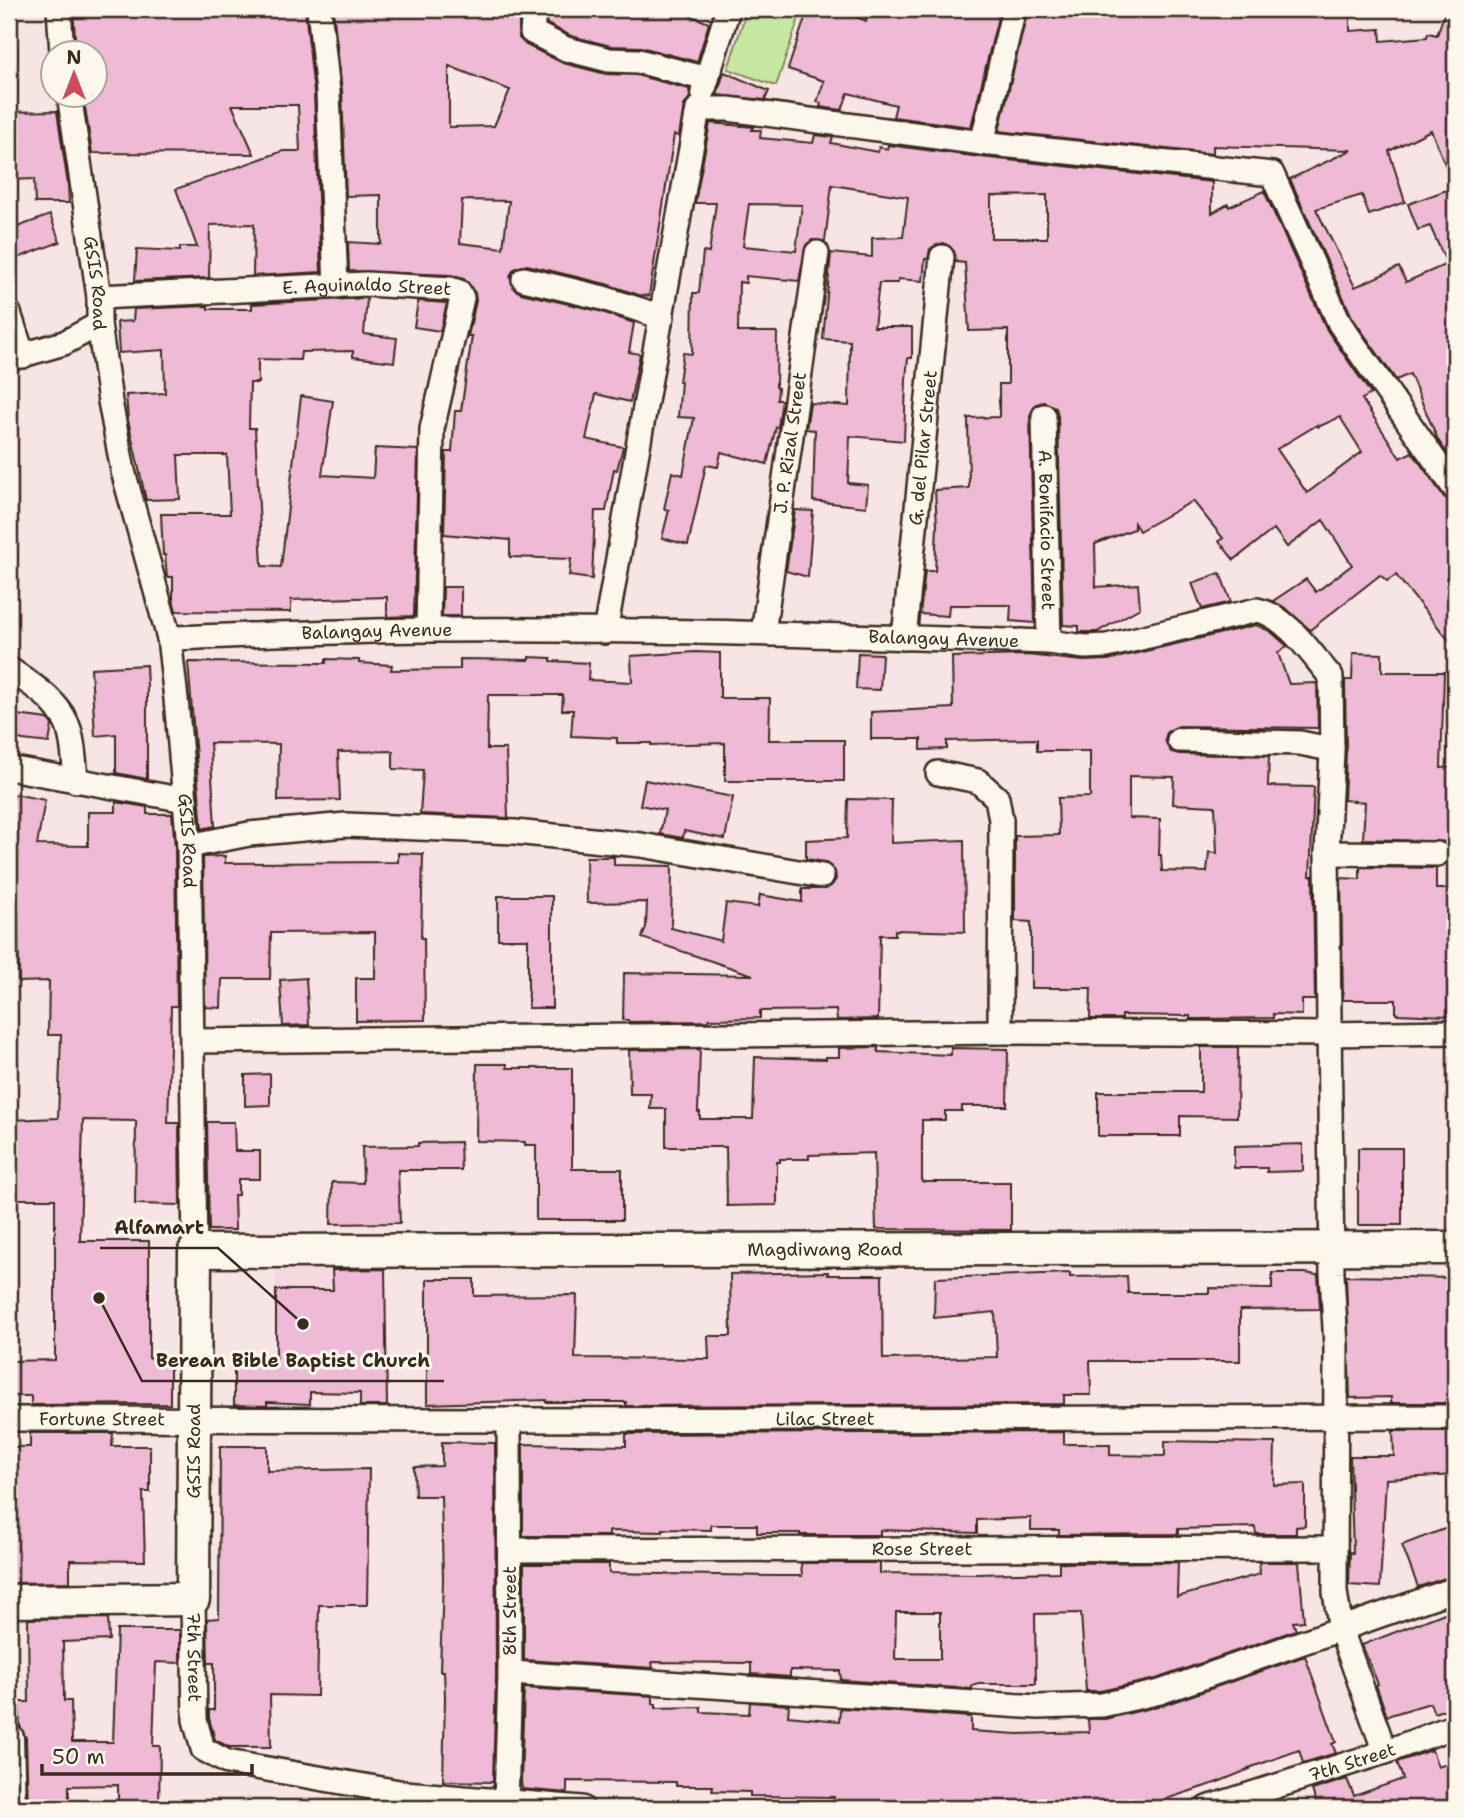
<svg xmlns="http://www.w3.org/2000/svg" width="1464" height="1817" font-family="'Shantell Sans',sans-serif">
<style>
.built{fill:#f5d8e0}
.green{fill:#c6e8a1;stroke:#808960;stroke-width:2}
.building{fill:#efbad5;stroke:#3b2a1e;stroke-width:2;fill-rule:evenodd}
.lines{fill:none;stroke-linecap:round;stroke-linejoin:round}
.minor-casing{stroke:#3b2a1e;stroke-width:28}
.tertiary-casing{stroke:#3b2a1e;stroke-width:33}
.secondary-casing{stroke:#3b2a1e;stroke-width:37}
.minor{stroke:#fbf7ec;stroke-width:23}
.tertiary{stroke:#fbf7ec;stroke-width:28}
.secondary{stroke:#fbf7ec;stroke-width:32}
.labels{text-anchor:middle;stroke-width:6;stroke-linejoin:round;paint-order:stroke}
.street-label{font-size:18px;fill:#3b2a1e;stroke:#fbf7ec}
.leader{fill:none;stroke:#3b2a1e;stroke-width:2.5}
.callout-dot{fill:#3b2a1e;stroke:#fbf7ec;stroke-width:2.5}
.callout-label{font-size:19px;text-anchor:middle;font-weight:bold;fill:#3b2a1e;stroke:#fbf7ec;stroke-width:6;stroke-linejoin:round;paint-order:stroke}
</style>
<rect width="100%" height="100%" fill="#f7e5e5"/>
<filter id="ink" filterUnits="userSpaceOnUse"><feTurbulence type="fractalNoise" baseFrequency=".0143" numOctaves="2"/><feDisplacementMap in="SourceGraphic" scale="14" xChannelSelector="R" yChannelSelector="G"/><feConvolveMatrix kernelMatrix="1 2 1 2 8 2 1 2 1" color-interpolation-filters="sRGB"/></filter>
<g filter="url(#ink)">
<rect class="built" x="276" y="1266" width="54" height="92"/>
<polygon class="green" points="747,9 802,9 776,86 728,69"/>
<g class="building">
<polygon points="73,9 305,9 314,93 321,272 253,276 254,224 210,225 209,278 135,281 137,249 180,251 180,247 197,247 176,189 283,151 300,151 298,105 232,105 254,154 92,153 83,94 94,94 94,52 76,52"/>
<path d="M 333,9 L 530,9 L 522,13 L 519,21 L 519,38 L 526,45 L 563,63 L 606,74 L 636,75 L 689,89 L 690,97 L 684,106 L 679,136 L 674,135 L 649,296 L 639,295 L 606,284 L 527,265 L 514,269 L 510,276 L 514,289 L 521,293 L 599,311 L 634,323 L 629,352 L 640,354 L 630,402 L 596,394 L 586,439 L 623,447 L 617,470 L 614,469 L 606,511 L 595,511 L 592,579 L 569,576 L 571,559 L 510,557 L 510,540 L 444,534 L 446,452 L 452,452 L 455,411 L 461,411 L 472,336 L 468,336 L 476,301 L 475,293 L 464,279 L 451,275 L 349,271 L 348,242 L 381,244 L 381,195 L 346,196 L 342,91 ZM 449,66 L 510,90 L 494,126 L 449,127 ZM 462,200 L 509,201 L 503,248 L 460,243 Z"/>
<polygon points="536,9 674,9 709,23 697,62 641,47 611,46 571,36 547,24 545,16"/>
<polygon points="808,9 837,9 866,21 869,9 1000,9 971,127 893,117 896,105 848,93 842,110 820,107 821,103 817,102 824,81 788,69"/>
<polygon points="1028,9 1350,9 1350,31 1380,29 1381,41 1427,37 1428,33 1437,35 1446,9 1455,9 1455,48 1450,70 1446,167 1431,130 1389,151 1405,202 1369,215 1362,195 1316,209 1355,287 1399,267 1406,282 1447,264 1430,226 1418,230 1408,204 1455,187 1455,465 1438,440 1410,374 1396,380 1352,317 1290,179 1351,150 1213,146 1213,154 999,131"/>
<polygon points="724,72 769,91 765,100 717,95"/>
<polygon points="57,111 68,185 69,203 35,203 34,179 9,180 9,112"/>
<path d="M 710,123 L 754,127 L 752,130 L 761,130 L 760,138 L 813,143 L 815,135 L 833,137 L 831,143 L 878,152 L 879,147 L 887,149 L 888,145 L 980,157 L 1212,182 L 1212,213 L 1228,204 L 1229,207 L 1264,191 L 1327,330 L 1371,394 L 1362,399 L 1400,458 L 1412,452 L 1444,497 L 1455,503 L 1455,648 L 1396,575 L 1387,581 L 1380,575 L 1310,630 L 1287,609 L 1273,601 L 1306,579 L 1316,592 L 1352,565 L 1323,520 L 1287,547 L 1274,529 L 1234,560 L 1219,541 L 1223,538 L 1193,501 L 1139,531 L 1134,523 L 1134,529 L 1095,544 L 1096,587 L 1138,584 L 1140,608 L 1097,632 L 1079,632 L 1079,626 L 1063,625 L 1058,416 L 1056,408 L 1044,402 L 1036,404 L 1030,416 L 1035,623 L 1010,621 L 1011,605 L 949,605 L 948,616 L 920,614 L 925,571 L 935,571 L 937,525 L 935,490 L 969,488 L 968,418 L 999,417 L 999,384 L 1008,384 L 1008,330 L 969,331 L 965,263 L 956,262 L 954,251 L 944,243 L 936,245 L 930,249 L 928,259 L 925,259 L 923,281 L 898,279 L 898,283 L 879,283 L 874,327 L 912,327 L 912,358 L 908,358 L 906,379 L 904,441 L 850,436 L 848,483 L 868,485 L 866,507 L 813,501 L 815,430 L 806,429 L 810,403 L 849,406 L 850,341 L 823,339 L 831,253 L 872,257 L 872,238 L 903,237 L 908,197 L 832,185 L 825,241 L 812,240 L 806,245 L 799,281 L 746,276 L 746,283 L 739,282 L 738,332 L 777,332 L 776,387 L 778,388 L 777,400 L 782,400 L 778,427 L 776,427 L 767,464 L 721,452 L 718,467 L 706,465 L 688,545 L 662,538 L 669,510 L 664,509 L 672,472 L 683,475 L 694,418 L 678,417 L 681,382 L 679,382 L 683,353 L 692,354 L 693,293 L 699,293 L 703,252 L 709,253 L 716,203 L 695,203 ZM 1047,195 L 1047,238 L 991,238 L 991,196 ZM 749,204 L 802,205 L 796,251 L 743,246 ZM 1340,417 L 1362,452 L 1307,493 L 1277,449 L 1317,425 L 1318,427 Z"/>
<polygon points="50,215 60,242 15,259 9,241 9,230"/>
<polygon points="367,298 364,334 397,338 394,362 353,357 353,351 301,352 300,360 258,359 258,383 250,383 249,428 255,428 262,566 281,567 301,396 333,401 322,475 373,478 375,448 418,450 414,616 387,617 387,597 291,600 291,612 176,611 173,599 173,577 167,577 165,555 163,555 161,514 230,514 227,455 178,455 180,499 146,500 128,420 126,395 165,393 164,350 119,353 117,322 133,321 134,309 208,306 208,309 252,309 252,304"/>
<polygon points="418,301 447,303 440,331 414,327"/>
<polygon points="795,510 813,511 808,577 786,571"/>
<polygon points="1220,573 1231,602 1202,609 1192,583"/>
<polygon points="443,587 461,587 461,616 442,616"/>
<path d="M 1256,625 L 1270,631 L 1287,646 L 1278,653 L 1289,684 L 1317,683 L 1318,728 L 1179,726 L 1167,732 L 1165,740 L 1171,752 L 1179,754 L 1269,756 L 1268,786 L 1314,787 L 1310,876 L 1313,876 L 1315,1000 L 1302,1000 L 1302,1015 L 1273,1014 L 1273,1018 L 1201,1019 L 1190,1019 L 1190,1016 L 1122,1015 L 1122,1019 L 1090,1019 L 1091,988 L 1031,988 L 1031,922 L 1015,921 L 1015,836 L 1059,835 L 1058,798 L 1090,797 L 1090,751 L 1037,751 L 1037,739 L 947,741 L 947,749 L 921,750 L 921,739 L 871,739 L 871,712 L 953,708 L 952,657 L 1027,655 L 1083,661 L 1108,660 ZM 1129,776 L 1174,777 L 1173,804 L 1215,806 L 1217,853 L 1209,852 L 1207,872 L 1162,871 L 1161,855 L 1159,855 L 1160,819 L 1129,818 Z"/>
<polygon points="696,652 720,653 720,698 770,698 769,740 844,740 844,781 725,781 725,743 651,745 651,743 617,743 617,738 571,736 573,710 562,710 563,695 488,695 487,749 506,749 508,818 420,814 423,770 393,769 393,751 338,752 340,800 278,801 279,744 210,743 215,826 202,829 188,662 326,663 326,659 359,660 359,663 392,665 391,670 460,669 460,659 529,660 529,657 551,658 551,661 589,663 588,680 632,682 631,656"/>
<polygon points="858,653 882,654 880,690 856,689"/>
<polygon points="1353,653 1382,654 1382,672 1444,672 1441,768 1455,767 1455,842 1363,839 1365,802 1344,800 1346,752 1345,680 1352,680"/>
<polygon points="146,665 147,687 147,779 116,773 116,734 95,736 91,668"/>
<polygon points="9,714 48,719 52,725 49,743 23,740 9,736"/>
<polygon points="645,780 733,797 725,839 684,831 683,838 660,834 665,810 640,805"/>
<polygon points="14,794 45,800 37,845 88,846 88,812 116,812 116,802 147,807 147,814 172,814 175,847 177,1006 171,1006 168,1123 179,1123 180,1205 135,1204 136,1121 83,1120 80,1241 149,1241 149,1358 170,1359 170,1404 31,1405 31,1396 9,1396 9,1361 55,1360 55,1199 12,1199 11,1120 58,1118 61,1035 48,1035 49,981 19,982 18,910 9,910 9,821"/>
<polygon points="848,799 892,800 891,843 964,840 965,932 895,930 895,935 880,935 878,1019 837,1020 836,1010 760,1011 760,1018 709,1019 709,1021 629,1022 628,1020 623,1020 624,973 753,975 642,938 646,927 647,902 587,903 586,857 614,857 614,865 672,866 671,928 721,941 726,903 758,907 760,895 802,902 802,889 826,889 832,885 836,879 835,871 825,862 806,859 806,840 847,838"/>
<polygon points="398,853 423,854 421,938 424,938 425,1020 356,1021 356,978 375,978 375,932 271,933 270,979 222,979 221,1008 205,1007 203,857 225,856 225,863 398,862"/>
<polygon points="1360,867 1436,868 1436,889 1455,889 1455,961 1453,961 1452,985 1448,985 1448,1016 1396,1014 1396,1000 1343,1000 1341,878 1360,879"/>
<polygon points="498,896 552,896 552,1008 528,1008 528,939 498,939"/>
<polygon points="306,978 309,1025 283,1026 280,980"/>
<polygon points="878,1047 878,1052 951,1055 951,1048 1008,1049 1007,1106 962,1106 962,1111 945,1111 945,1120 922,1120 922,1182 1011,1182 1011,1230 876,1229 874,1153 809,1155 809,1159 780,1159 780,1162 777,1162 777,1205 727,1206 726,1147 666,1147 666,1109 650,1109 651,1094 630,1094 629,1050 700,1049 698,1112 700,1112 700,1119 753,1119 755,1057 826,1059 826,1057 839,1057 839,1048"/>
<polygon points="1201,1047 1238,1047 1237,1117 1180,1116 1180,1136 1098,1136 1098,1092 1201,1092"/>
<polygon points="477,1064 507,1064 507,1068 572,1068 572,1169 622,1169 622,1220 536,1220 536,1145 525,1145 525,1142 476,1141"/>
<polygon points="270,1074 270,1105 245,1106 245,1075"/>
<polygon points="207,1122 234,1122 235,1151 260,1151 260,1179 238,1179 238,1195 234,1195 235,1230 209,1230"/>
<polygon points="460,1142 461,1170 398,1170 400,1223 331,1224 332,1182 363,1183 362,1147 418,1146 418,1143"/>
<polygon points="1303,1144 1303,1171 1267,1172 1267,1168 1234,1168 1234,1146"/>
<rect x="1358" y="1148" width="44" height="77"/>
<polygon points="385,1269 387,1406 360,1406 360,1393 310,1392 310,1404 267,1402 267,1406 234,1405 234,1360 276,1359 276,1290 333,1290 332,1270"/>
<polygon points="828,1272 828,1275 882,1275 883,1359 997,1357 995,1312 934,1318 935,1278 1070,1273 1070,1277 1127,1276 1128,1293 1209,1293 1209,1288 1272,1289 1272,1273 1305,1273 1318,1275 1320,1309 1240,1310 1240,1361 1090,1361 1091,1395 1064,1395 1064,1404 626,1406 626,1402 546,1402 546,1400 427,1404 427,1279 474,1279 474,1296 577,1295 575,1358 709,1359 708,1336 731,1336 730,1274"/>
<polygon points="1346,1276 1455,1278 1455,1403 1391,1403 1391,1397 1350,1398"/>
<polygon points="1393,1431 1455,1431 1455,1475 1386,1479 1380,1587 1349,1585 1350,1552 1353,1553 1350,1456 1394,1456"/>
<polygon points="1064,1432 1064,1444 1110,1444 1110,1455 1165,1456 1165,1441 1275,1443 1274,1485 1305,1484 1305,1526 1296,1527 1296,1534 1256,1534 1255,1527 1178,1529 1178,1534 1059,1535 1059,1530 1031,1530 1031,1518 977,1520 977,1533 880,1530 880,1535 800,1535 800,1533 757,1533 757,1525 711,1525 711,1530 663,1529 663,1532 609,1531 609,1536 523,1536 523,1444 626,1446 626,1434"/>
<polygon points="30,1433 113,1433 112,1446 150,1446 150,1492 143,1492 145,1561 70,1560 70,1582 9,1583 9,1447 30,1447"/>
<polygon points="442,1442 495,1443 496,1673 493,1782 443,1781 445,1698 444,1671 440,1671 443,1579 441,1496 415,1496 414,1467 442,1466"/>
<polygon points="220,1446 267,1446 267,1471 369,1469 367,1605 319,1605 317,1696 270,1695 271,1747 229,1747 215,1740 209,1718 209,1710 214,1710 214,1663 208,1663 207,1619 219,1618"/>
<polygon points="1455,1525 1455,1575 1418,1587 1402,1545"/>
<path d="M 1178,1562 L 1177,1597 L 1260,1574 L 1259,1562 L 1299,1562 L 1304,1621 L 1293,1622 L 1296,1630 L 1156,1679 L 1100,1691 L 1086,1691 L 1081,1613 L 1035,1614 L 1036,1684 L 979,1684 L 972,1686 L 972,1689 L 841,1680 L 840,1671 L 790,1670 L 790,1677 L 751,1674 L 751,1663 L 652,1662 L 653,1668 L 524,1660 L 524,1564 L 609,1564 L 609,1573 L 774,1576 L 802,1576 L 801,1563 L 880,1563 L 880,1573 L 977,1574 L 1059,1572 L 1059,1563 ZM 896,1612 L 940,1612 L 940,1659 L 895,1659 Z"/>
<polygon points="1455,1609 1455,1706 1434,1713 1430,1703 1387,1716 1376,1685 1378,1684 1362,1645"/>
<polygon points="108,1618 109,1640 63,1642 64,1701 71,1701 72,1742 113,1742 117,1630 180,1630 180,1663 156,1662 153,1746 160,1746 159,1808 118,1808 118,1785 69,1786 69,1808 28,1808 26,1738 20,1726 19,1702 29,1702 28,1619"/>
<polygon points="1305,1656 1336,1742 1332,1744 1336,1753 1303,1763 1299,1750 1249,1768 1250,1769 1218,1782 1151,1804 1053,1808 913,1808 875,1806 875,1808 834,1808 834,1797 750,1796 750,1792 712,1791 713,1786 676,1786 676,1782 567,1781 567,1793 522,1789 521,1782 524,1688 653,1696 653,1704 656,1704 656,1708 701,1707 701,1712 749,1714 750,1702 789,1705 788,1716 839,1721 840,1708 971,1717 971,1731 1017,1734 1089,1732 1088,1719 1105,1719 1164,1705"/>
<polygon points="1432,1750 1438,1767 1455,1761 1455,1808 1318,1808 1312,1790 1347,1779 1354,1796 1403,1779 1397,1762"/>
</g>
<g class="lines">
<defs>
<g id="minor">
<polyline points="59,9 62,52"/>
<polyline points="319,9 328,92 336,286"/>
<polyline points="533,22 532,32 566,49 609,60 638,61 707,79"/>
<polyline points="703,92 728,9"/>
<path id="s1" d="M 69,94 L 99,297 L 99,324 L 110,401 L 123,471 L 169,638 L 176,699 L 189,846 L 195,1251"/>
<polyline points="982,143 1014,9"/>
<polyline points="524,279 603,298 662,317"/>
<path id="s2" d="M 99,297 L 366,284 L 450,289 L 459,292 L 462,298 L 432,429 L 428,630"/>
<polyline points="9,313 23,356"/>
<polyline points="9,359 64,343 99,324"/>
<path id="s3" d="M 1044,416 L 1049,642"/>
<polyline points="605,632 698,109 728,109 982,143 1272,174 1340,324 1455,489"/>
<path id="s4" d="M 763,633 L 817,253"/>
<path id="s5" d="M 169,638 C 255,635 342,631 428,630 C 635,628 842,636 1049,642 L 1085,647 L 1107,646 L 1257,610 C 1286,615 1312,655 1331,677 L 1332,752 L 1327,853 L 1332,1273 L 1336,1347 L 1335,1592 L 1341,1630 L 1385,1752"/>
<path id="s6" d="M 904,638 L 942,257"/>
<path d="M 9,669 C 34,686 65,704 71,737 C 74,751 75,767 76,781"/>
<polyline points="1179,740 1300,743 1320,747 1332,747"/>
<polyline points="9,768 185,800"/>
<polyline points="938,773 978,781 997,798 1001,820 1000,1032"/>
<polyline points="189,846 249,834 346,825 515,832 641,845 822,876"/>
<polyline points="1327,853 1437,854"/>
<polyline points="193,1041 1000,1032 1328,1034 1455,1032"/>
<path id="s7" d="M 9,1419 L 509,1420 L 1455,1417"/>
<path id="s8" d="M 511,1550 L 1333,1548"/>
<path id="s9" d="M 193,1599 L 195,1720 L 203,1749 L 227,1762 L 405,1793 L 582,1808"/>
<polyline points="510,1673 1038,1707 1102,1705 1160,1692 1455,1589"/>
<polyline points="506,1803 510,1673 509,1420"/>
<path id="s10" d="M 1207,1808 L 1385,1752 L 1455,1726"/>
</g>
<polyline id="tertiary" points="9,1738 11,1808"/>
<g id="secondary">
<path id="s11" d="M 9,1601 L 193,1599 L 195,1251 L 1455,1248"/>
</g>
</defs>
<use href="#minor" class="minor-casing"/>
<use href="#tertiary" class="tertiary-casing"/>
<use href="#secondary" class="secondary-casing"/>
<use href="#minor" class="minor"/>
<use href="#tertiary" class="tertiary"/>
<use href="#secondary" class="secondary"/>
</g>
</g>
<g class="labels">
<g class="street-label">
<text dy="6" stroke="none"><textPath href="#s1" startOffset="191">GSIS Road</textPath></text>
<text dy="6" stroke="none"><textPath href="#s2" startOffset="268">E. Aguinaldo Street</textPath></text>
<text dy="6" stroke="none"><textPath href="#s4" startOffset="192">J. P. Rizal Street</textPath></text>
<text dy="6" stroke="none"><textPath href="#s6" startOffset="191">G. del Pilar Street</textPath></text>
<text dy="6" stroke="none"><textPath href="#s3" startOffset="114">A. Bonifacio Street</textPath></text>
<text dy="6" stroke="none"><textPath href="#s5" startOffset="208">Balangay Avenue</textPath></text>
<text dy="6" stroke="none"><textPath href="#s5" startOffset="775">Balangay Avenue</textPath></text>
<text dy="6" stroke="none"><textPath href="#s1" startOffset="758">GSIS Road</textPath></text>
<text dy="6" stroke="none"><textPath href="#s11" startOffset="1162">Magdiwang Road</textPath></text>
<text dy="6" stroke="none"><textPath href="#s7" startOffset="93">Fortune Street</textPath></text>
<text dy="6" stroke="none"><textPath href="#s7" startOffset="816">Lilac Street</textPath></text>
<text dy="6" stroke="none"><textPath href="#s11" startOffset="332">GSIS Road</textPath></text>
<text dy="6" stroke="none"><textPath href="#s8" startOffset="411">Rose Street</textPath></text>
<text transform="translate(510 1611) rotate(-90)" y="6">8th Street</text>
<text dy="6" stroke="none"><textPath href="#s9" startOffset="58">7th Street</textPath></text>
<text dy="6" stroke="none"><textPath href="#s10" startOffset="152">7th Street</textPath></text>
</g>
</g>
<path class="leader" d="M303 1324L218 1248H100M99 1298L142 1381H444"/>
<g class="callout-dot">
<circle cx="303" cy="1324" r="7"/>
<circle cx="99" cy="1298" r="7"/>
</g>
<g class="callout-label">
<text x="159" y="1234">Alfamart</text>
<text x="293" y="1367">Berean Bible Baptist Church</text>
</g>
<rect width="1464" height="1817" fill="none" stroke="#fbf7ec" stroke-width="35"/>
<rect x="18" y="18" width="1429" height="1782" fill="none" stroke="#3b2a1e" stroke-width="2.5" filter="url(#ink)"/>
<g transform="translate(74 74)"><circle r="33" fill="#fbf7ec" stroke="#aea59a" stroke-width="2"/>
<path d="M0-5L12 26L0 18L-12 26Z" fill="#d1495b"/>
<text y="-10" font-size="19" font-weight="bold" text-anchor="middle" fill="#3b2a1e">N</text>
</g>
<path d="M42 1764v10h210v-10" fill="none" stroke="#3b2a1e" stroke-width="3.5"/>
<text x="52" y="1764" font-size="21" fill="#3b2a1e" stroke="#fbf7ec" stroke-width="5" paint-order="stroke">50 m</text>
</svg>
